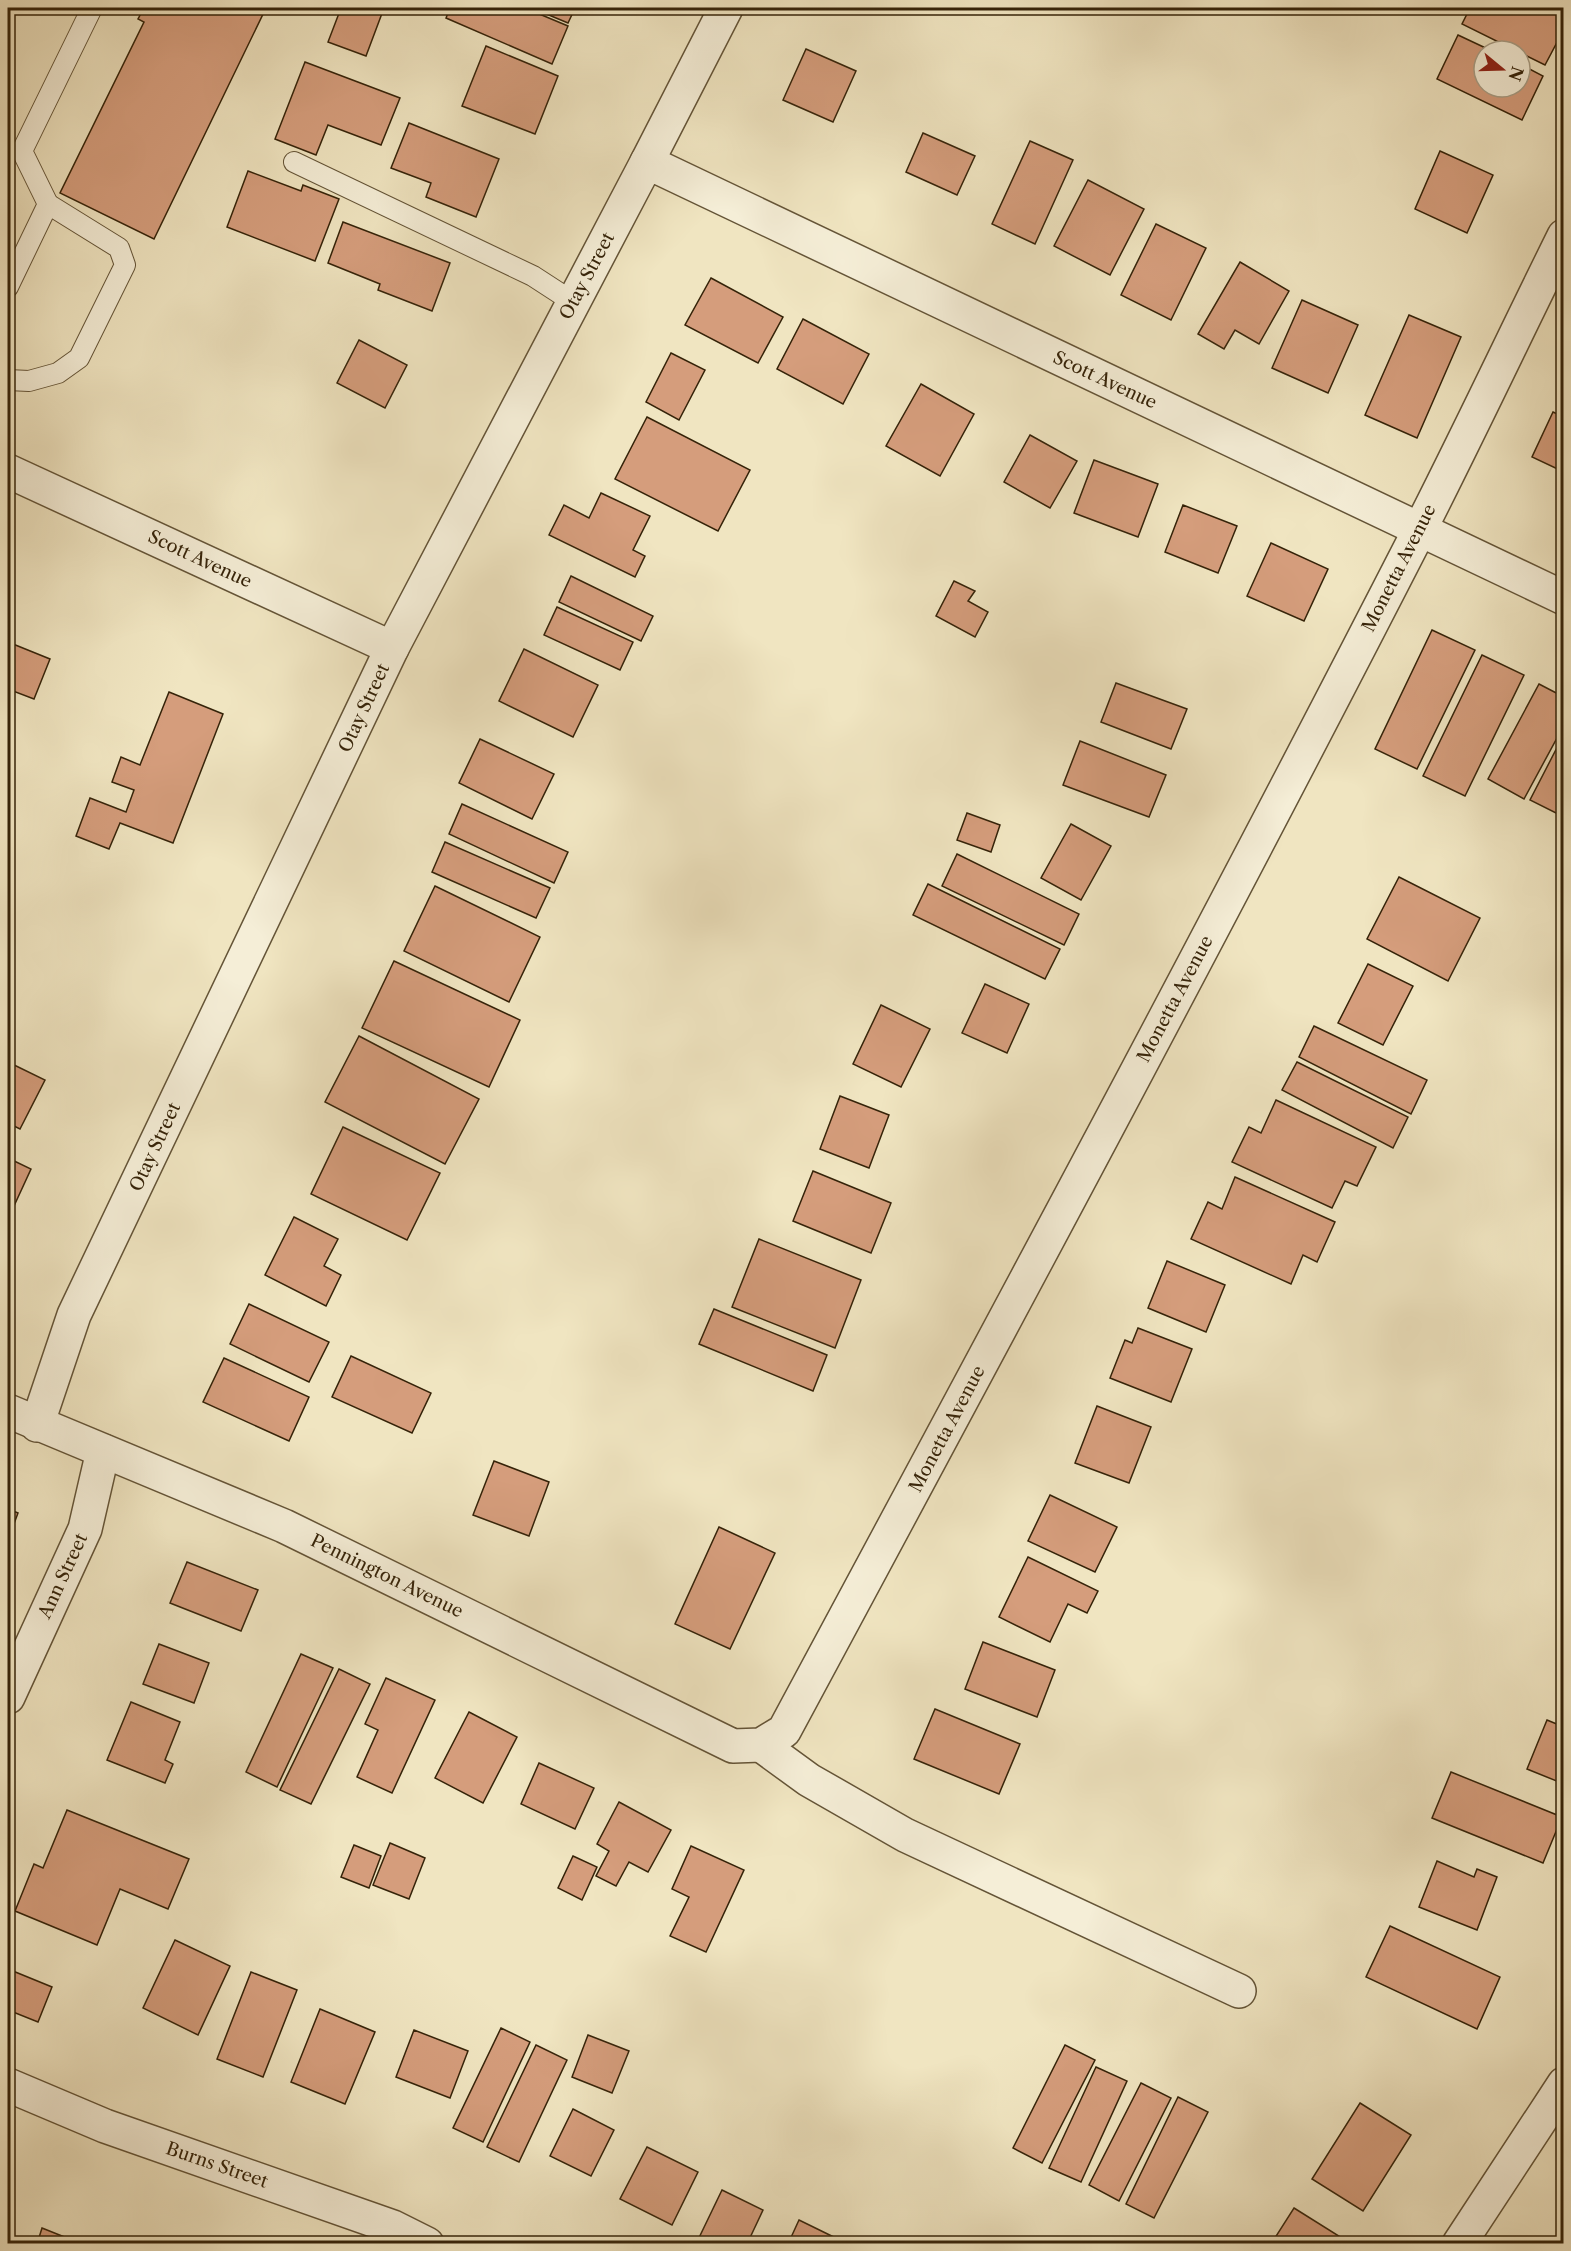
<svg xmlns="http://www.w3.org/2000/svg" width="1571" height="2251" font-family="'Libre Caslon Text',serif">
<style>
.building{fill:#d59d7c;stroke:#352309;stroke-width:1.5}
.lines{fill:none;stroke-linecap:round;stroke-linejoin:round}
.service-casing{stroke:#645437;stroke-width:22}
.minor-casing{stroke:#645437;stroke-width:36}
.tertiary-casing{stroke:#645437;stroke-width:36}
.service{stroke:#f5eed7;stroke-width:20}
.minor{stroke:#f5eed7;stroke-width:33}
.tertiary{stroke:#f5eed7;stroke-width:33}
.labels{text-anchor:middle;stroke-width:4.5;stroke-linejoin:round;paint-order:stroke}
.street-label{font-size:18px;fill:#352309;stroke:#f5eed7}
</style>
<rect width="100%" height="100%" fill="#f0e5c1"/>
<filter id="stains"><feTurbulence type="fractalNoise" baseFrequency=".00333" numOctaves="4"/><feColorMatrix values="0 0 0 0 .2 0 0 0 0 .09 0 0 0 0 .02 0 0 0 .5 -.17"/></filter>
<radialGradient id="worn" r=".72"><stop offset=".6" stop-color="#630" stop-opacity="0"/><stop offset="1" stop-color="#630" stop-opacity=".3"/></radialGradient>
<g class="building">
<polygon points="144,8 266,8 154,239 60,193 144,22 138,19"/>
<polygon points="341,8 384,8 366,56 328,42"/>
<polygon points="450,8 525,8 568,26 552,64 446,18"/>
<polygon points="532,8 575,8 568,23"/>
<polygon points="1470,8 1545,8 1564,17 1564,29 1545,65 1462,24"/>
<polygon points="1458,35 1492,51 1484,51 1484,87 1520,87 1520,64 1543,76 1522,120 1437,79"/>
<polygon points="486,46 558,76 535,134 462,106"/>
<polygon points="806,49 856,71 833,122 783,100"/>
<polygon points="305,62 400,98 381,145 328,125 316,155 275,139"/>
<polygon points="409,123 499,159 476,217 426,197 431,183 391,168"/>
<polygon points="923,133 975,156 957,195 906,172"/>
<polygon points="1030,141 1073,160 1035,244 992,224"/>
<polygon points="1440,151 1493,175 1467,233 1415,209"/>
<polygon points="248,171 301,191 303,185 339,199 315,261 227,227"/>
<polygon points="1088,180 1144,209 1110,275 1054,246"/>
<polygon points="343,222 450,263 432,311 378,290 380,284 328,263"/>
<polygon points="1156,224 1206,248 1171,320 1121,295"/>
<polygon points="1240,262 1289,291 1259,344 1235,330 1224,349 1198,334"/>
<polygon points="711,278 783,317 758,363 685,325"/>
<polygon points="1302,300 1358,325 1328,393 1272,368"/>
<polygon points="1409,315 1461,337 1417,438 1365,415"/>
<polygon points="803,319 869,354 843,404 777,369"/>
<polygon points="359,340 407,365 385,408 337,383"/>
<polygon points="671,353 705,370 679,420 646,402"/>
<polygon points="921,384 974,414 940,476 886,446"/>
<polygon points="1553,412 1564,417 1564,472 1532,457"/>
<polygon points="647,417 750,470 718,531 615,479"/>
<polygon points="1030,435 1077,461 1050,508 1004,482"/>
<polygon points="1094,460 1158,484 1138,537 1074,513"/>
<polygon points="601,493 650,516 633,550 645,556 635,577 549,535 564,505 589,518"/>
<polygon points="1183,505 1237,526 1218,573 1165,552"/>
<polygon points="1271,543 1328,569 1304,621 1247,596"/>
<polygon points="571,576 653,616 641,641 559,602"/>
<polygon points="954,581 975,591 968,601 988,612 975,637 936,616"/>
<polygon points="557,607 633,642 620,670 544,635"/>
<polygon points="1432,630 1475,650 1417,769 1375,749"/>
<polygon points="8,642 50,659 34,699 8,689 8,691"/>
<polygon points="524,649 598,685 573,737 499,701"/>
<polygon points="1482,655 1524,675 1465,796 1423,776"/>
<polygon points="1116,683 1187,709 1171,749 1101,722"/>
<polygon points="1539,684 1564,697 1564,725 1524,799 1488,779"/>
<polygon points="169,692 223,714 173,843 120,823 109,849 76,836 90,798 126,812 134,790 112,782 121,757 140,765"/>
<polygon points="1564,734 1564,817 1530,800"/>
<polygon points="480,739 554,774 532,819 459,783"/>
<polygon points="1080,741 1166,775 1149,817 1063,785"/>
<polygon points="462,804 568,852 554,883 449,834"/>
<polygon points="967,813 1000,825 991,852 957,840"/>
<polygon points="1071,824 1111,846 1081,900 1041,878"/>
<polygon points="445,842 550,888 536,918 432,872"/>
<polygon points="957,854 1079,914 1064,945 942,886"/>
<polygon points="1399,877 1480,918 1448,981 1367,939"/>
<polygon points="928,884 1060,949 1045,979 913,915"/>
<polygon points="435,886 540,937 509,1002 404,951"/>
<polygon points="394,961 520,1020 489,1087 362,1028"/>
<polygon points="1368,964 1413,986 1383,1045 1338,1023"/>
<polygon points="985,984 1029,1004 1007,1053 962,1033"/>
<polygon points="881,1005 930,1029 901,1087 853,1064"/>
<polygon points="1314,1026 1427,1080 1411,1114 1299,1057"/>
<polygon points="359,1036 479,1099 445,1164 325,1102"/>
<polygon points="8,1062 45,1080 20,1129 8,1123"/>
<polygon points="1297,1062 1408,1117 1393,1148 1282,1090"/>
<polygon points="840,1096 889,1115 869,1168 820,1149"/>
<polygon points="1276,1100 1376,1147 1357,1186 1345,1181 1332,1208 1232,1162 1249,1127 1261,1133"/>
<polygon points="343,1127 440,1173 407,1240 311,1194"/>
<polygon points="8,1158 31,1169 8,1219"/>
<polygon points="813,1171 891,1203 871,1253 793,1221"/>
<polygon points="1235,1177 1335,1222 1317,1262 1303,1255 1291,1284 1191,1239 1208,1202 1222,1209"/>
<polygon points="294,1217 338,1239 324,1266 341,1275 326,1306 265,1275"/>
<polygon points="759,1239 861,1280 835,1348 732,1307"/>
<polygon points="1167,1261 1225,1285 1206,1332 1148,1308"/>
<polygon points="249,1304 329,1342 309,1382 230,1344"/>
<polygon points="714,1309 827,1355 813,1391 699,1344"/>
<polygon points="1138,1328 1192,1349 1171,1402 1110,1378 1125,1340 1132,1343"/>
<polygon points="351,1356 431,1393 412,1433 332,1397"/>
<polygon points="224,1358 309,1397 289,1441 203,1402"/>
<polygon points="1097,1406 1151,1427 1129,1483 1075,1463"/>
<polygon points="494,1461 549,1482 529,1536 473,1515"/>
<polygon points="1050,1495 1117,1527 1095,1572 1028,1541"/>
<polygon points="8,1509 18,1513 8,1540"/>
<polygon points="719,1527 775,1553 730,1649 675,1624"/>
<polygon points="1028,1557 1098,1591 1087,1613 1068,1604 1050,1642 999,1617"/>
<polygon points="187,1562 258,1590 241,1631 170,1603"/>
<polygon points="983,1642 1055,1670 1037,1717 965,1689"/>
<polygon points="159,1644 209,1663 194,1703 143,1684"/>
<polygon points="301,1654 333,1668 277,1787 246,1772"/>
<polygon points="339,1669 370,1684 311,1804 280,1790"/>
<polygon points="386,1678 435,1700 392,1793 357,1777 378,1730 365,1724"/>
<polygon points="131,1702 180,1722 165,1760 173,1764 165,1783 107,1760"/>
<polygon points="935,1709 1020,1744 999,1794 914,1759"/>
<polygon points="469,1712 517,1737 483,1803 435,1778"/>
<polygon points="1547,1720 1564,1727 1564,1784 1527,1769"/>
<polygon points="539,1763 594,1788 575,1829 521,1804"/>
<polygon points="1451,1772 1562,1817 1543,1863 1432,1818"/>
<polygon points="619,1802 671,1830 648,1872 629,1862 616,1886 596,1876 609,1851 597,1844"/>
<polygon points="67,1810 189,1859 168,1909 120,1889 97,1945 15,1911 34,1864 43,1868"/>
<polygon points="390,1843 425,1858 409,1899 373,1885"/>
<polygon points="354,1845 381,1856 369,1888 341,1877"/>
<polygon points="691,1846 744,1870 706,1952 670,1936 689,1897 672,1889"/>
<polygon points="573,1856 597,1867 582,1900 558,1888"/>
<polygon points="1437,1861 1474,1877 1477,1869 1497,1877 1477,1930 1419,1907"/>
<polygon points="1390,1926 1500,1977 1477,2029 1366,1977"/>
<polygon points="175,1940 230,1966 198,2035 143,2008"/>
<polygon points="8,1969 52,1987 38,2022 8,2010"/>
<polygon points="251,1972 297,1990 263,2077 217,2059"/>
<polygon points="320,2009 375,2032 345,2104 291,2082"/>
<polygon points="501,2028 530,2042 483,2142 453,2128"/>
<polygon points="414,2030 468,2051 450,2098 396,2077"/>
<polygon points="588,2035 629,2051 612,2093 572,2077"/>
<polygon points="536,2045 567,2060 519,2162 487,2147"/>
<polygon points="1065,2045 1095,2060 1042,2163 1013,2148"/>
<polygon points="1096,2067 1127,2081 1081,2182 1049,2168"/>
<polygon points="1141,2083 1171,2098 1119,2201 1089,2185"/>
<polygon points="1178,2097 1208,2112 1154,2218 1126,2204"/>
<polygon points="1360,2103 1411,2135 1363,2211 1312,2179"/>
<polygon points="573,2109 614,2130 591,2176 550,2156"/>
<polygon points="647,2147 698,2172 672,2225 620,2199"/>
<polygon points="722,2190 763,2210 747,2244 696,2244"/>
<polygon points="1294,2208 1342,2238 1339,2244 1271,2244"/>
<polygon points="799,2220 848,2244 788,2244"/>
<polygon points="42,2228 82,2244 37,2244"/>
</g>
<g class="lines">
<defs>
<g id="service">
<polyline points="294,162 533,276 573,302"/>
<polyline points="8,287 48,204 22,151 92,8"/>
<polyline points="8,380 29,381 58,373 79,358 125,265 119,248 48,204"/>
</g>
<g id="minor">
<polyline points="647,162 726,8"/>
<path d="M 8,1411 L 284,1526 L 733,1746 L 761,1745 L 784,1731 C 998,1333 1212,935 1418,533 C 1468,435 1515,335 1564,236"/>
<polyline points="37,1425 74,1315 392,648"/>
<polyline points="8,1697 85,1529 103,1451"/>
<polyline points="761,1745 809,1780 905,1835 1239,1991"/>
<polyline points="8,2085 105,2126 393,2227 427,2244"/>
</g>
<g id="tertiary">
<polyline points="8,471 392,648 647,162 1564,598"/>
<polyline points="1459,2244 1564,2084"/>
</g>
</defs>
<use href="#service" class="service-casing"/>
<use href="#minor" class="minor-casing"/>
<use href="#tertiary" class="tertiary-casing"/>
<use href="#service" class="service"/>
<use href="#minor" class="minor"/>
<use href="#tertiary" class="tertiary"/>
</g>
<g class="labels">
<g class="street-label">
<text transform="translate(587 276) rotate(-62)" y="6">Otay Street</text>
<text transform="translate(1105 380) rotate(25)" y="6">Scott Avenue</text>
<text transform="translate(200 559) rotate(25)" y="6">Scott Avenue</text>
<text transform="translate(1399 568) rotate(-63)" y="6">Monetta Avenue</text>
<text transform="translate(364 708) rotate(-65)" y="6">Otay Street</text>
<text transform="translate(1175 999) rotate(-62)" y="6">Monetta Avenue</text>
<text transform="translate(155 1147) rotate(-65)" y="6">Otay Street</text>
<text transform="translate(947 1429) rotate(-62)" y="6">Monetta Avenue</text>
<text transform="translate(63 1576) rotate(-65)" y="6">Ann Street</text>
<text transform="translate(387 1576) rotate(26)" y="6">Pennington Avenue</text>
<text transform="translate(217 2165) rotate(19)" y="6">Burns Street</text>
</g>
</g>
<rect width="1571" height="2251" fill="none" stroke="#f0e5c1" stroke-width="30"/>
<rect x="9" y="9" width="1553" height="2233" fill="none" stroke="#352309" stroke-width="3"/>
<rect x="15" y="15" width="1541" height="2221" fill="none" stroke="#352309" stroke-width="1.5"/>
<g transform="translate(1502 69) rotate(109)"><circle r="28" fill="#f5eed7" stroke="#a89d85" stroke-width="1.5"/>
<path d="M0-4.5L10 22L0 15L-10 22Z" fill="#8f2418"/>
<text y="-9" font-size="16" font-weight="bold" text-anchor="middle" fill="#352309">N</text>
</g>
<rect width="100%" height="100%" filter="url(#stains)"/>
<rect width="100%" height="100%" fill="url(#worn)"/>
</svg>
